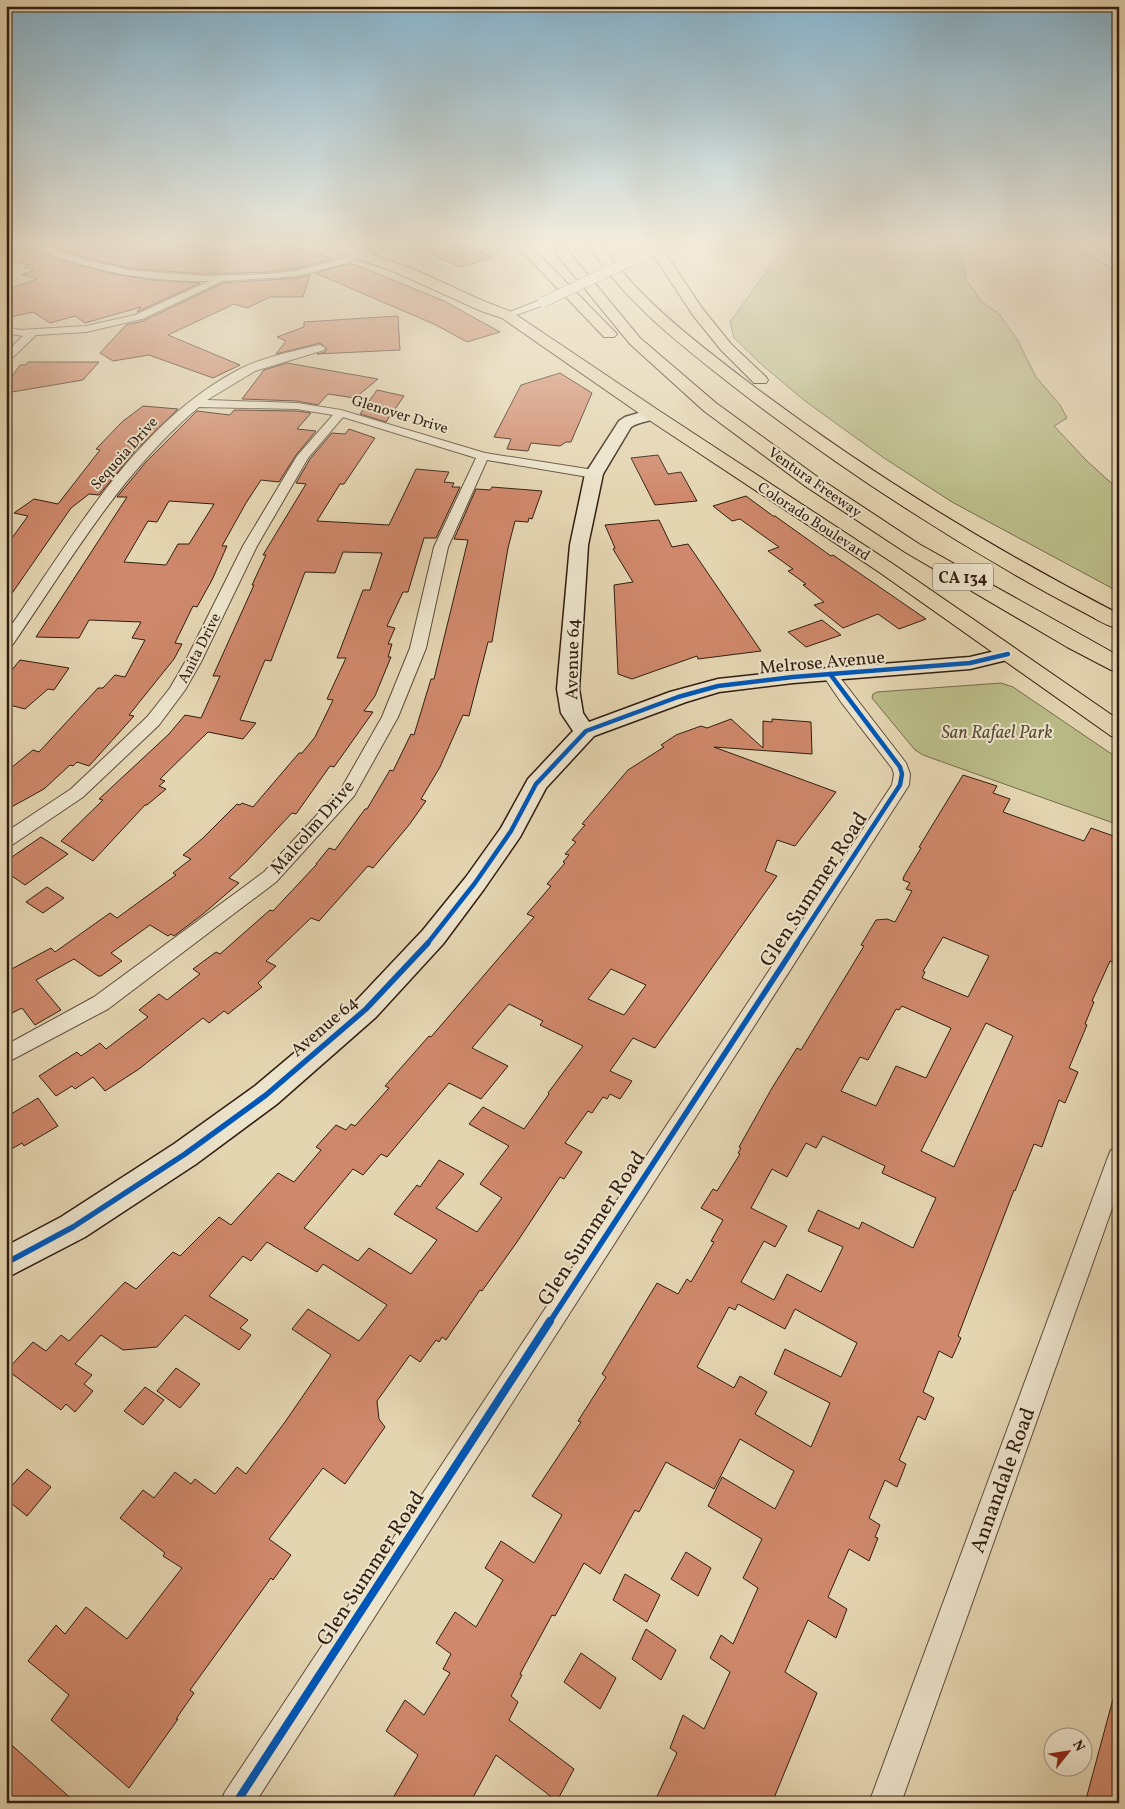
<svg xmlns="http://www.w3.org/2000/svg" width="1125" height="1809" font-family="Vollkorn,serif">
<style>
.green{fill:#babc88;stroke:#766c4c}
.building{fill:#cf886b;stroke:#311d10;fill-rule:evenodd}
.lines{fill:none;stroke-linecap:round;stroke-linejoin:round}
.street-casing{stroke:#5e4b38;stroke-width:2}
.secondary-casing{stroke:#311d10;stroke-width:3}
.primary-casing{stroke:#311d10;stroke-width:2}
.highway-casing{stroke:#311d10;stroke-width:2}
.street{fill:#ede4cc;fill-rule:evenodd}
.secondary{fill:#ede4cc;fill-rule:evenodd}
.primary{fill:#e4d5b1;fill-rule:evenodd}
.highway{fill:#e4d5b1;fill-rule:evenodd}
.street-bridge-casing{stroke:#5e4b38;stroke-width:11;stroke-linecap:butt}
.street-bridge{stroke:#ede4cc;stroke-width:10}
.cycleway-far2-casing{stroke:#ede4cc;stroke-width:8}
.cycleway-far1-casing{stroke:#ede4cc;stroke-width:9}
.cycleway-casing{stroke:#ede4cc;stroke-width:11}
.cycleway-far2{stroke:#0057b8;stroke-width:4.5}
.cycleway-far1{stroke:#0057b8;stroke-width:5.5}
.cycleway{stroke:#0057b8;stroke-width:8}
.labels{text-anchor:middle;stroke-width:4;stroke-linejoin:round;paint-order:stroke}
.far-street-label{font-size:15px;fill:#311d10;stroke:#ede4cc}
.shield{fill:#ede4cc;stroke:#695948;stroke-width:1}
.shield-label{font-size:16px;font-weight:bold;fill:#311d10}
.street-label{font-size:18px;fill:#311d10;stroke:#ede4cc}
.park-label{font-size:18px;font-style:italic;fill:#5a4d34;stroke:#ede4cc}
.near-street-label{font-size:21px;fill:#311d10;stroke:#ede4cc}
</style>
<rect width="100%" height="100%" fill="#e4d5b1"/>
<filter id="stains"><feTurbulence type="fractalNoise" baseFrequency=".004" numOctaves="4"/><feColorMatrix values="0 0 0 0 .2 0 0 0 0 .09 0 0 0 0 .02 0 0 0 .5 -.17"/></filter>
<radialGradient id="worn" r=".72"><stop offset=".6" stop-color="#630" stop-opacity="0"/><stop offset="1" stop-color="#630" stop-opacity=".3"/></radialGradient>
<g class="green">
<polygon points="788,242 953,242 959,248 966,279 981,301 999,314 1017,339 1036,377 1060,405 1067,418 1054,426 1087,461 1119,490 1119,592 952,502 884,458 805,401 761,364 734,338 730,322"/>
<polygon points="1093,242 1119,242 1119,262 1096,248"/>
<polygon points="1001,683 1013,687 1119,759 1119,825 923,755 915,750 872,698 873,694 877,692"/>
</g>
<g class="building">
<polygon points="279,242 333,259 298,268 269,272 205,274 128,268 83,257 46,243"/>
<polygon points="401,242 457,242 493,257 461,267"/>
<polygon points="31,248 59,260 114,274 152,280 200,283 137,312 141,307 85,323 75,316 50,323 33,312 6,318 6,290 37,279 22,275 34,270 24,267 29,265 6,259 6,256"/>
<polygon points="349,264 356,265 444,301 500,332 467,342 434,324 315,273"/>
<polygon points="310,275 303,297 270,297 247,308 234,304 168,335 240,365 213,378 149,355 113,361 100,353 126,325 143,321 223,283 298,278"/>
<polygon points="398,316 400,350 317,354 325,352 327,349 320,343 276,354 286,341 277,337 304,327 304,322"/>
<polygon points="28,362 99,362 83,380 6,393 6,385 20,365 26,365"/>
<polygon points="287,363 378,379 355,398 328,394 318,405 297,401 242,399 264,370"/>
<polygon points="560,373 592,393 571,442 566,442 560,446 531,443 528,451 507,449 511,439 494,437 521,385"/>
<polygon points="377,390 404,396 386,422 360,414"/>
<polygon points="143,406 178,409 136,450 99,495 89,494 71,508 6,602 6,546 28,516 14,513 34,499 58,504 100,450 96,449 122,422"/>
<path d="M 234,410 L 297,411 L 311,413 L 297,429 L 316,431 L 296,455 L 279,482 L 261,480 L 246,503 L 222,546 L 227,546 L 212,580 L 197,607 L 193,606 L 175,643 L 182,644 L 174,659 L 129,715 L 134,716 L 89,766 L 77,762 L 73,766 L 70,765 L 44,789 L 6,810 L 6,772 L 33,750 L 39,752 L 98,688 L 103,688 L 115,675 L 125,677 L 145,640 L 132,638 L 141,622 L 89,620 L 79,638 L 36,637 L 127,497 L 117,497 L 146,462 L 197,411 L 230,415 ZM 169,501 L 214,504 L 189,544 L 178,544 L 166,565 L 124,562 L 148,521 L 157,522 Z"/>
<polygon points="349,429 375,438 344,484 340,484 317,521 389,525 416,469 449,472 444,482 454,483 452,487 460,487 436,538 424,538 408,592 403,592 387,626 395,628 388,644 392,644 388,657 391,657 375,696 364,711 373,712 334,767 330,766 296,814 292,813 246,862 229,878 239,883 203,914 174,936 171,934 168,936 150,925 111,953 122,961 101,976 98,976 74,959 36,980 61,1010 35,1025 22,1008 6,1016 6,972 51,948 55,952 110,913 117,918 176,875 173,873 191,859 183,855 203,838 237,804 240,805 242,803 253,807 299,753 302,753 315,737 333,700 327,699 346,658 337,658 363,590 370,590 382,553 343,552 335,573 305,572 271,661 265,660 240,720 256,723 243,739 208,732 160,779 165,781 159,786 166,789 147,805 145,805 93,861 61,841 103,800 99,799 169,734 185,715 201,718 220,676 213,676 254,585 252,585 266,555 263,555 306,484 296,483 310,459 332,433 345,434"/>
<polygon points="658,455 668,474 681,472 697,501 655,505 631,458"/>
<polygon points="492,487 542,491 532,519 529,518 528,522 515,521 508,548 492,642 488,642 469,716 463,715 440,767 421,799 426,801 409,825 373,868 368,866 319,921 311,918 266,961 276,966 258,983 262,987 228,1014 224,1011 209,1023 203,1018 139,1069 105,1091 93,1077 75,1089 72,1086 56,1096 39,1076 77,1052 81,1056 100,1043 106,1049 148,1017 139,1010 159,994 167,1000 200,974 193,969 216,952 220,954 270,910 273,911 317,864 316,864 329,848 335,850 365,809 367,809 390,770 393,771 411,734 414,735 431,679 434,679 468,540 454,539 476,489 490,490"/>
<polygon points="746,496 773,516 775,516 831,556 833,555 926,619 899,629 878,614 843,628 814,605 824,602 803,585 806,584 788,571 793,569 768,551 779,547 740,519 732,521 713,506"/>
<polygon points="659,520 672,547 688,544 761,651 698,659 697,656 632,679 618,674 614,585 633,582 613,549 615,548 605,525"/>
<polygon points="822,620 841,635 806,647 788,632"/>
<polygon points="20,660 69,668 54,690 48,689 25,709 6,704 6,677"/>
<path d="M 731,719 L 763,748 L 763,721 L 772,722 L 772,719 L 811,722 L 812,754 L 714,747 L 836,792 L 795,846 L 777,840 L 765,871 L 777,876 L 655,1048 L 633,1038 L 610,1071 L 632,1081 L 620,1099 L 610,1094 L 607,1099 L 603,1097 L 592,1113 L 588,1111 L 565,1143 L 582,1152 L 564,1179 L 560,1177 L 517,1242 L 482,1291 L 480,1290 L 446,1340 L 442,1337 L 439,1342 L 436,1340 L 420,1362 L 410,1355 L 377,1401 L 379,1419 L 385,1427 L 345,1484 L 323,1468 L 269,1539 L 291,1555 L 273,1580 L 271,1578 L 190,1690 L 194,1693 L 176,1719 L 178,1719 L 129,1788 L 51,1720 L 69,1695 L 28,1661 L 56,1625 L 65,1634 L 86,1607 L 127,1639 L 182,1568 L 163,1556 L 165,1553 L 120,1518 L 143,1490 L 154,1498 L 175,1472 L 191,1484 L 195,1479 L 215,1494 L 237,1467 L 246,1474 L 285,1422 L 331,1355 L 292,1329 L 308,1309 L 359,1341 L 387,1305 L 323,1264 L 317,1272 L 267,1242 L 251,1261 L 243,1256 L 209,1296 L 248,1320 L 240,1328 L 251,1335 L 239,1350 L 185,1315 L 157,1347 L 123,1350 L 101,1335 L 75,1364 L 92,1375 L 84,1384 L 93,1391 L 75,1412 L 66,1404 L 61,1410 L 7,1370 L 33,1342 L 46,1351 L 61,1335 L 69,1341 L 125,1282 L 136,1289 L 173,1252 L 180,1256 L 219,1217 L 231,1225 L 278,1173 L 294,1182 L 321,1150 L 316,1147 L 336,1125 L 346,1130 L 351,1124 L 355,1126 L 389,1088 L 385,1086 L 429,1036 L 431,1037 L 534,917 L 527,914 L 551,886 L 547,884 L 565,863 L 563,862 L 569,855 L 565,854 L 576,842 L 572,840 L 585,825 L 582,824 L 628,770 L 664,747 L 661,745 L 676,735 L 701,726 L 707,728 ZM 611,969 L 646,985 L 624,1015 L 588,999 ZM 509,1004 L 543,1021 L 540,1025 L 583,1046 L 548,1093 L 549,1094 L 524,1129 L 483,1107 L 469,1124 L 509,1146 L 480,1184 L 502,1198 L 477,1232 L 436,1208 L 464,1174 L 439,1160 L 420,1187 L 417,1185 L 394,1214 L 437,1240 L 411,1274 L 369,1248 L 358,1261 L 304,1228 L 353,1169 L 363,1175 L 381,1154 L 387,1157 L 449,1083 L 481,1099 L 508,1066 L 472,1048 Z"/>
<path d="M 963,775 L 997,786 L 993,793 L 1010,799 L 1003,812 L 1084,841 L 1091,828 L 1119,838 L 1119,951 L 1114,963 L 1110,961 L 1092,1001 L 1094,1002 L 1085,1024 L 1087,1025 L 1069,1068 L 1078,1072 L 1065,1103 L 1059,1100 L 1042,1147 L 1034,1144 L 1015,1191 L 1014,1190 L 958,1336 L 961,1338 L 952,1358 L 939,1351 L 923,1392 L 934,1398 L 925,1420 L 918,1416 L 899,1460 L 906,1464 L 897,1487 L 885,1480 L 869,1518 L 880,1525 L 875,1537 L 878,1538 L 869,1561 L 849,1549 L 828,1597 L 847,1609 L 836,1638 L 808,1620 L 785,1672 L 817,1693 L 772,1803 L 654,1803 L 677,1753 L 670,1748 L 683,1715 L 704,1729 L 730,1672 L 710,1658 L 721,1635 L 733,1644 L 758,1588 L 743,1578 L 762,1539 L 708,1506 L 722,1477 L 775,1509 L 794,1471 L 740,1439 L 714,1489 L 666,1462 L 639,1512 L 635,1510 L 600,1574 L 584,1563 L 555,1616 L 552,1615 L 520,1674 L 522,1675 L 511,1696 L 518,1702 L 509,1720 L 574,1769 L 557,1801 L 496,1755 L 470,1803 L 390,1803 L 418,1755 L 386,1731 L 405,1700 L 424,1715 L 450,1673 L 443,1669 L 451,1654 L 436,1643 L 455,1612 L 476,1627 L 503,1580 L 485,1568 L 501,1541 L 534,1563 L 562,1515 L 532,1496 L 581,1422 L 578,1421 L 606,1377 L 602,1374 L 657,1283 L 678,1294 L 687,1279 L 691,1282 L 714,1242 L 711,1241 L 723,1220 L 701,1208 L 713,1189 L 717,1191 L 740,1154 L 738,1153 L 741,1148 L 739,1147 L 772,1088 L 797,1048 L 801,1050 L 864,946 L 861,945 L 876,920 L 887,919 L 895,922 L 912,891 L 906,889 L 910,883 L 903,880 L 904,876 L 921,848 L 919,847 ZM 943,937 L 989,956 L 968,997 L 922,978 L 925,972 L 923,971 ZM 902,1006 L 951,1028 L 926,1078 L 896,1066 L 876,1106 L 841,1091 L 860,1057 L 868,1060 L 896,1009 L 899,1010 ZM 986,1023 L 1013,1036 L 954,1167 L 921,1151 ZM 823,1136 L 885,1166 L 882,1173 L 936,1198 L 913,1248 L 862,1222 L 859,1229 L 818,1210 L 808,1231 L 843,1247 L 832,1270 L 821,1292 L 787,1274 L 774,1300 L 741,1282 L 764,1241 L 775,1247 L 787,1226 L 751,1208 L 772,1169 L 787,1177 L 806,1143 L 816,1148 ZM 738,1304 L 785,1329 L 795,1309 L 857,1343 L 841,1377 L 785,1349 L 774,1374 L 830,1403 L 811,1447 L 755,1414 L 767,1392 L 740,1376 L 734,1388 L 697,1367 L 729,1307 L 735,1310 Z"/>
<polygon points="41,837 68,854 25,885 6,872 6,861"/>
<polygon points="47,887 64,898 43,913 26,902"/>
<polygon points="38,1098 58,1126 24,1146 22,1143 6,1152 6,1117"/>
<polygon points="176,1368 200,1384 180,1408 157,1391"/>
<polygon points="145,1387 164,1400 143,1425 124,1411"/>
<polygon points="27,1469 51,1487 27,1516 6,1499 6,1492"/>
<polygon points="686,1552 711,1568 698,1596 671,1579"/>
<polygon points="625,1574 660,1595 647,1622 613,1600"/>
<polygon points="646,1629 676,1650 661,1680 632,1659"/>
<polygon points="581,1653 616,1678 600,1709 564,1682"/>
<polygon points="1113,1699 1119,1700 1119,1803 1085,1803"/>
<polygon points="6,1740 76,1803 6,1803"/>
</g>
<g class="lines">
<defs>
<g id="street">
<path d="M 25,242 L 38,242 L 82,259 L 128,270 L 205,276 L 269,274 L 298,270 L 331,262 L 380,245 L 385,248 L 347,263 L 298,276 L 223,281 L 142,319 L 86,332 L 36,335 L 10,360 L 6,361 L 6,352 L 23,336 L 6,333 L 6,327 L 20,330 L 86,326 L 135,315 L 209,281 C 158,282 108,274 60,258 C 49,254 34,250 25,242 Z"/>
<path d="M 1074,242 C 1087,242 1108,257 1119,267 L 1119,275 L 1105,264 L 1077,248 Z"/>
<polygon points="543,299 548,302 547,304 507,318 502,315"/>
<path d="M 320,345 L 325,348 L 324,350 L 255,371 L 207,400 L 297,403 L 341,410 L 485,453 L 594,470 L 600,474 L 594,478 L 487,460 L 448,547 L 426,648 L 398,717 L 354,796 L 276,882 L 108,1009 L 6,1063 L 6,1045 L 94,997 L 264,872 L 341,789 L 382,717 L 410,648 L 434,547 L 476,458 L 343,417 L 308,458 L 257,546 L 201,662 L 185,690 L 159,725 L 83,797 L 12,845 L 6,847 L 6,832 L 71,789 L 147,717 L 170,688 L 185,662 L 243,546 L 297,456 L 333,415 L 297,409 L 199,407 C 120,473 69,563 11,647 L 6,648 L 6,633 C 73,538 134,424 240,369 C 264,357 294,351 320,345 Z"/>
<polygon points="830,669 835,671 906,763 910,774 909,785 255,1803 220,1803 225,1792 892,785 894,774 892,768 841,702 822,674 825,671"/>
<polygon points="1119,1147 1119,1189 901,1803 869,1803 1108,1157 1111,1150"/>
</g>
<path id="secondary" d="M 652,409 L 658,411 L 660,414 C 654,422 640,421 631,427 L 603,474 L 588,545 L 579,689 L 583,713 L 589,722 L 670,692 L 718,679 L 793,671 L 970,657 L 1008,648 L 1015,650 L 1019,654 L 1015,658 L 970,669 L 793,683 L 719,692 L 686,702 L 594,736 L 546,788 L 520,837 L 484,889 L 443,944 L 376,1017 L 277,1104 L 196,1164 L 85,1237 L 6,1278 L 6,1246 L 61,1217 L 174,1144 L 255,1086 L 356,1001 L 423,930 L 466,877 L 501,828 L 528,779 L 573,731 L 561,713 L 557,689 L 570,545 L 585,474 L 619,421 L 625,417 Z"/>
<polygon id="primary" points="317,242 339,242 367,252 418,271 481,300 512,312 658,410 893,564 1119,720 1119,738 1111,736 879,572 646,418 502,318 481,311 395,272 318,245"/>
<g id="highway">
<polygon points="513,242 527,242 614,331 617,334 614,337 604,337"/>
<polygon points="551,242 564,242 569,252 640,338 716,403 819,478 919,544 1119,656 1119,672 1111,670 1067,647 905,552 805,486 704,411 630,344 558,256"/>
<path d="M 586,242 L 599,242 C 638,298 691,338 744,379 C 862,469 988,546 1119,614 L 1119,629 C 1107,626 1096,619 1085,613 C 1060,600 1036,587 1012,573 C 915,517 822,455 733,386 C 677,342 626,303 586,242 Z"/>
<polygon points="645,242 658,242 702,308 731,344 766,377 768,380 766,383 754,383 721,350 692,314"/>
</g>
</defs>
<use href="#street" class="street-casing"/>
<use href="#secondary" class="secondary-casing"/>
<use href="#primary" class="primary-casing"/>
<use href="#highway" class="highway-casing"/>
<use href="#street" class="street"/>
<use href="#secondary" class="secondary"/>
<use href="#primary" class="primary"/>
<use href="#highway" class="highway"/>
<defs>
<polyline id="street-bridge" points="543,302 671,242"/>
</defs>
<use href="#street-bridge" class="street-bridge-casing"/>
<use href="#street-bridge" class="street-bridge"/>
<defs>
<g id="cycleway-far2">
<polyline points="427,944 475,883 511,831 536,784 586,731 678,697 718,686 793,677 970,663 1008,654"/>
<polyline points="796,944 900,785 902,774 900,767 830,674"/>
</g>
<g id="cycleway-far1">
<polyline points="6,1263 73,1227 185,1154 266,1095 366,1009 428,943"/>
<polyline points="549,1323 797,943"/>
</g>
<polyline id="cycleway" points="236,1803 550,1321"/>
</defs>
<use href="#cycleway-far2" class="cycleway-far2-casing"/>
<use href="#cycleway-far1" class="cycleway-far1-casing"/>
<use href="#cycleway" class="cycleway-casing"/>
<use href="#cycleway-far2" class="cycleway-far2"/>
<use href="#cycleway-far1" class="cycleway-far1"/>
<use href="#cycleway" class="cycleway"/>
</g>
<linearGradient id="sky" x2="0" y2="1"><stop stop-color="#87b6d1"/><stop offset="0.49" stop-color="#f3ecdc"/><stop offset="1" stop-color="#f3ecdc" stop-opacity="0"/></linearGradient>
<rect width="1125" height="496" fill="url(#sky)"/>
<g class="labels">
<g class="far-street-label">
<text transform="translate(400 414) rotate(17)" y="5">Glenover Drive</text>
<text transform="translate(124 453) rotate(-48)" y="5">Sequoia Drive</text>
<text transform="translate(815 482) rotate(35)" y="5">Ventura Freeway</text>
<text transform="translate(814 521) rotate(33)" y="5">Colorado Boulevard</text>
<text transform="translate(199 648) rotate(-63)" y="5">Anita Drive</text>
</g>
<rect class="shield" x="933" y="563.5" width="60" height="27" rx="4"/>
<g class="shield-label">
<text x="963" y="583">CA 134</text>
</g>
<g class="street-label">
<text transform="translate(572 659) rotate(-89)" y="6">Avenue 64</text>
<text transform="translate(822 662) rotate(-5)" y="6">Melrose Avenue</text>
<text transform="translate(312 827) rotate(-49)" y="6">Malcolm Drive</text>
<text transform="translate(324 1026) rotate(-41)" y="6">Avenue 64</text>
</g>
<g class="park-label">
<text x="997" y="738">San Rafael Park</text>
</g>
<g class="near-street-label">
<text transform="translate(813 889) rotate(-57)" y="7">Glen Summer Road</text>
<text transform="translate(591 1228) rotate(-57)" y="7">Glen Summer Road</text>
<text transform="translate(1002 1480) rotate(-70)" y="7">Annandale Road</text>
<text transform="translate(370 1568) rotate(-57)" y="7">Glen Summer Road</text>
</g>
</g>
<rect width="1125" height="1809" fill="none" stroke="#e4d5b1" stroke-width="25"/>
<rect x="8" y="8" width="1110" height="1794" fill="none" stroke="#311d10" stroke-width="2.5"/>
<rect x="12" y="12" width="1100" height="1784" fill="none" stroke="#311d10"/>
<g transform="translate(1068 1752) rotate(60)"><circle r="24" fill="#ede4cc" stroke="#a29481"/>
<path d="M0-4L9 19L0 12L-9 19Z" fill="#8f2418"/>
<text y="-8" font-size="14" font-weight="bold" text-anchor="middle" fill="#311d10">N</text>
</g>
<rect width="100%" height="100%" filter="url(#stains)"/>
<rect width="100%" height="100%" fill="url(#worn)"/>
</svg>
